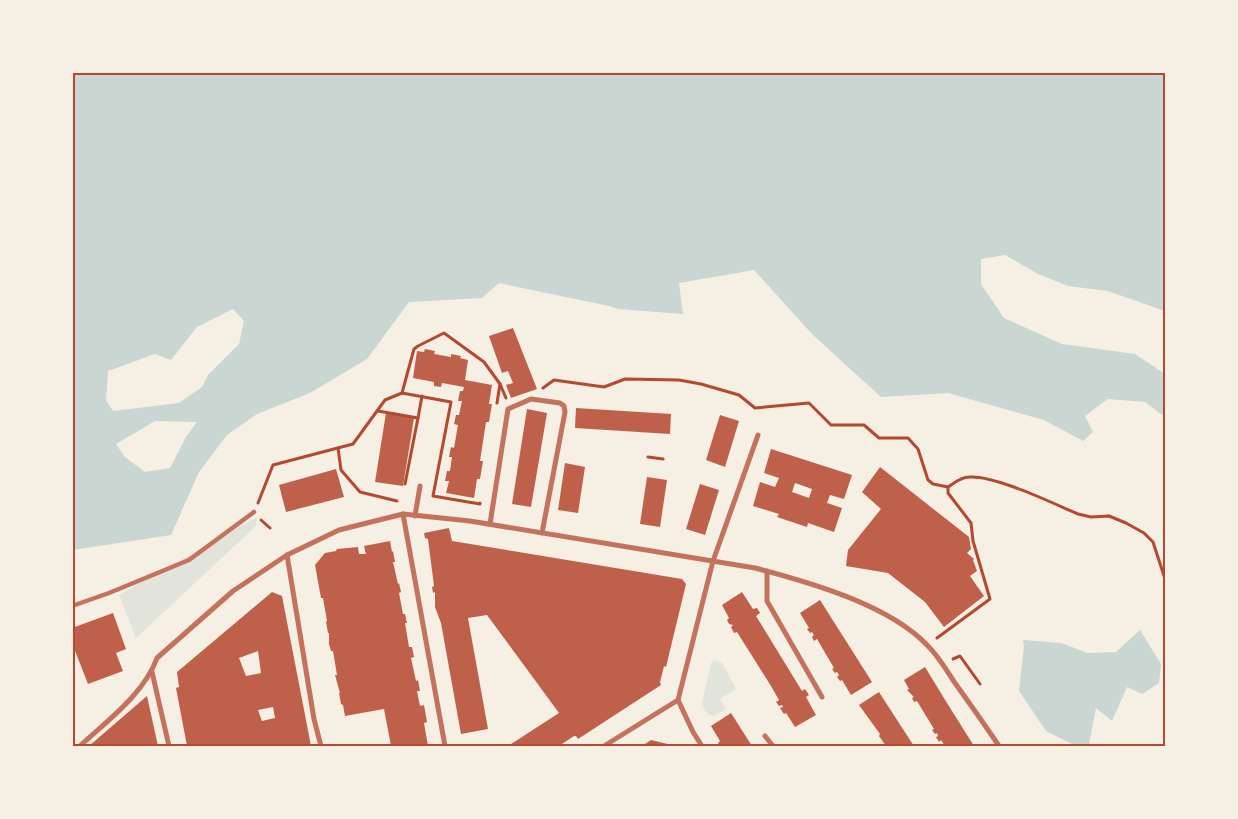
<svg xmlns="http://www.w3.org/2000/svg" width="1238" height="819" font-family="'Zilla Slab',serif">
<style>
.green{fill:#e2e4dc}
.water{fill:#c9d6d2;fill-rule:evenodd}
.building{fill:#bf614a;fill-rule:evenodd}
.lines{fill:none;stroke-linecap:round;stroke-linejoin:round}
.path{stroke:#b5482f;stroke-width:3}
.pedestrian{stroke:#c5725c;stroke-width:4.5}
.minor{stroke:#c5725c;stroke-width:5}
.neatline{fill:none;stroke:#b5482f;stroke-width:2}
</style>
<rect width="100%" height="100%" fill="#f6efe4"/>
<g class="green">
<polygon points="257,517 256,526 136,638 119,595"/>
<polygon points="714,660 722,663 736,689 720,699 726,709 714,716 706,713 702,704 711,663"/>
</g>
<g class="water">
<path d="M 72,73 L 1165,73 L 1165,311 L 1108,291 L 1068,286 L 1038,274 L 1005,255 L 981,259 L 981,284 L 1004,318 L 1062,344 L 1135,354 L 1165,374 L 1165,417 L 1145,402 L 1108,399 L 1085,416 L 1093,432 L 1083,441 L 1044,420 L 948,393 L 881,397 L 813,335 L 754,270 L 679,283 L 683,314 L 618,309 L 609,306 L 499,283 L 482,298 L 409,302 L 367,359 L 310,393 L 257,414 L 227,435 L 199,472 L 171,535 L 73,550 ZM 233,309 L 244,321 L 239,344 L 208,375 L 202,387 L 179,403 L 113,411 L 106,400 L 108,371 L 155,354 L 171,360 L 197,327 ZM 155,421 L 197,422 L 186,437 L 170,468 L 145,472 L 125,457 L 116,444 Z"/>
<polygon points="1140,630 1161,664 1159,683 1142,694 1127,687 1112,721 1096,708 1089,744 1076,746 1046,731 1019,691 1024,647 1023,640 1061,643 1088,653 1116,652"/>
</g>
<g class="building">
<polygon points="513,328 537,389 511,398 506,385 513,383 508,371 502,373 489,336"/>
<polygon points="425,349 435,351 434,354 451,357 451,354 461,356 460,358 468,360 465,380 492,385 489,404 492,404 489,422 486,422 480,461 483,461 480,479 477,479 474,498 446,493 449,481 445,481 447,471 450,471 452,457 449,457 451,447 454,448 458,425 454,424 456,415 459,415 462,401 458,401 460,391 463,391 464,387 442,383 441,387 434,386 434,382 413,378 417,351 424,352"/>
<polygon points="576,408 671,414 670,434 575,428"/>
<polygon points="527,409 547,413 531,507 512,504"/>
<polygon points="386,413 414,418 403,486 375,482"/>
<polygon points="720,415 739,421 725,467 706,460"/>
<path d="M 771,449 L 852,475 L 844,499 L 830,495 L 827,503 L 842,508 L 834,532 L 808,523 L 807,527 L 777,517 L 779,514 L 753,506 L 760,482 L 775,487 L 779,478 L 764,473 ZM 795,483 L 812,489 L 809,498 L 792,492 Z"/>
<polygon points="565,463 585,467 578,513 558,510"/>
<polygon points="880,467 969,537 971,549 967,553 974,559 973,560 977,571 970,576 984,596 944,627 925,602 888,573 846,566 848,550 881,509 862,492"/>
<polygon points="336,469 344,497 286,512 279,485"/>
<polygon points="647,477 667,480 660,527 640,524"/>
<polygon points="700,484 719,490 705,535 686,529"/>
<polygon points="449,528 452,541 682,579 686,584 666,667 664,666 660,682 661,685 578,739 576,736 574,736 559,746 508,746 559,713 487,615 468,618 488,729 461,734 441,623 435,607 435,592 433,593 432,587 434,586 428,539 425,538 424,533"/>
<polygon points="390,541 392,552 393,551 395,562 393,562 398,584 399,583 401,592 399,593 403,614 405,614 407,623 405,623 409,647 412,647 414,657 411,658 416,681 418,680 420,691 417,691 420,706 424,705 427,722 424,723 428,746 391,746 384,709 345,716 343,705 341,704 339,693 340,693 335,675 337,675 333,651 331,651 329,644 329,633 328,633 326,622 327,621 323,598 321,598 315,565 325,553 336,551 337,549 358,547 359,554 366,554 364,546"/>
<path d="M 272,592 L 282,596 L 311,746 L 187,746 L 176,688 L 179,687 L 177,672 ZM 258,651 L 261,673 L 246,676 L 239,658 ZM 273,707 L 275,718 L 262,721 L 258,710 Z"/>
<polygon points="742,592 753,609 757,608 760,613 756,616 802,691 805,689 809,695 806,697 816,715 795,727 786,713 784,714 780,708 783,707 782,705 779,706 776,702 779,700 771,686 737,632 734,633 731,627 733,625 729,624 727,620 729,618 722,605"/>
<polygon points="820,600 872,682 851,695 842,680 840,681 837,677 839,675 837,672 835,673 832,669 834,668 817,639 814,641 812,637 814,635 812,632 810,633 807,629 809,628 800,613"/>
<polygon points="113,613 126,649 116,653 123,671 88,684 72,643 72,628"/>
<polygon points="925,667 947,703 974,746 945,746 941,740 939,742 936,737 938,736 937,733 935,734 932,730 934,729 917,701 914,702 912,698 914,697 907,690 909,689 904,680"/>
<polygon points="879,692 910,740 914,746 886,746 879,736 880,734 859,705"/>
<polygon points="147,696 158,746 89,746"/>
<polygon points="731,713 752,746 720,746 718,743 720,741 711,726"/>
<polygon points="651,740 676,746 642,746"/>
</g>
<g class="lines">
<g class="path">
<polyline points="543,388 554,380 604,387 625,379 679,380 701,384 739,395 755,408 809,403 831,425 864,425 879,438 908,438 918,449 928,480 933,484 948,487"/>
<polyline points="402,393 451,402 433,496 480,504 480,503"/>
<polyline points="497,403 500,384"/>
<polyline points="378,411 418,418 422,396"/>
<polyline points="338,448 341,470 360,492 397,501"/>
<polyline points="648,457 663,459"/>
<polyline points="405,484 418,418"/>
<polyline points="258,503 273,465 353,444 385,400 402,393 414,349 418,346 444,333 484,362 500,384 506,398"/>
<polyline points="261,520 270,528"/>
<path d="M 937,638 L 990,599 L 973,541 L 971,523 L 948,493 L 948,487 C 954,483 961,477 969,477 C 995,475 1052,503 1078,514 L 1091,517 L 1109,516 L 1126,523 L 1144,533 L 1153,542 L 1166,582"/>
<polyline points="953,659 960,656 980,684"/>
</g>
<polyline class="pedestrian" points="72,606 109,593 189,560 254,512"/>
<g class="minor">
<polyline points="403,514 445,746"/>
<polyline points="415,516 420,486"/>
<polyline points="490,524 508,409 531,399 560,403 564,406 565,412 542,533"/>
<polyline points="287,555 314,719 321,746"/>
<polyline points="767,571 767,601 822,697"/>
<polyline points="152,672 169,746"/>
<polyline points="765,736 773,746"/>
<path d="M 80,746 C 107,721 144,694 157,658 L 233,591 L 287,555 L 339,530 L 403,514 L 470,521 L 755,568 C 809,582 890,605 928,646 C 939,657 947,671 955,683 C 970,704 985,725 999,746"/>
<polyline points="604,746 678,700"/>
<polyline points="702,746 693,732 678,700 713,561 758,435"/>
</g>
</g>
<rect width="1238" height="819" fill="none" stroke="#f6efe4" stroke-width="148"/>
<rect x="74" y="74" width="1090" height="671" class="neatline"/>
</svg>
